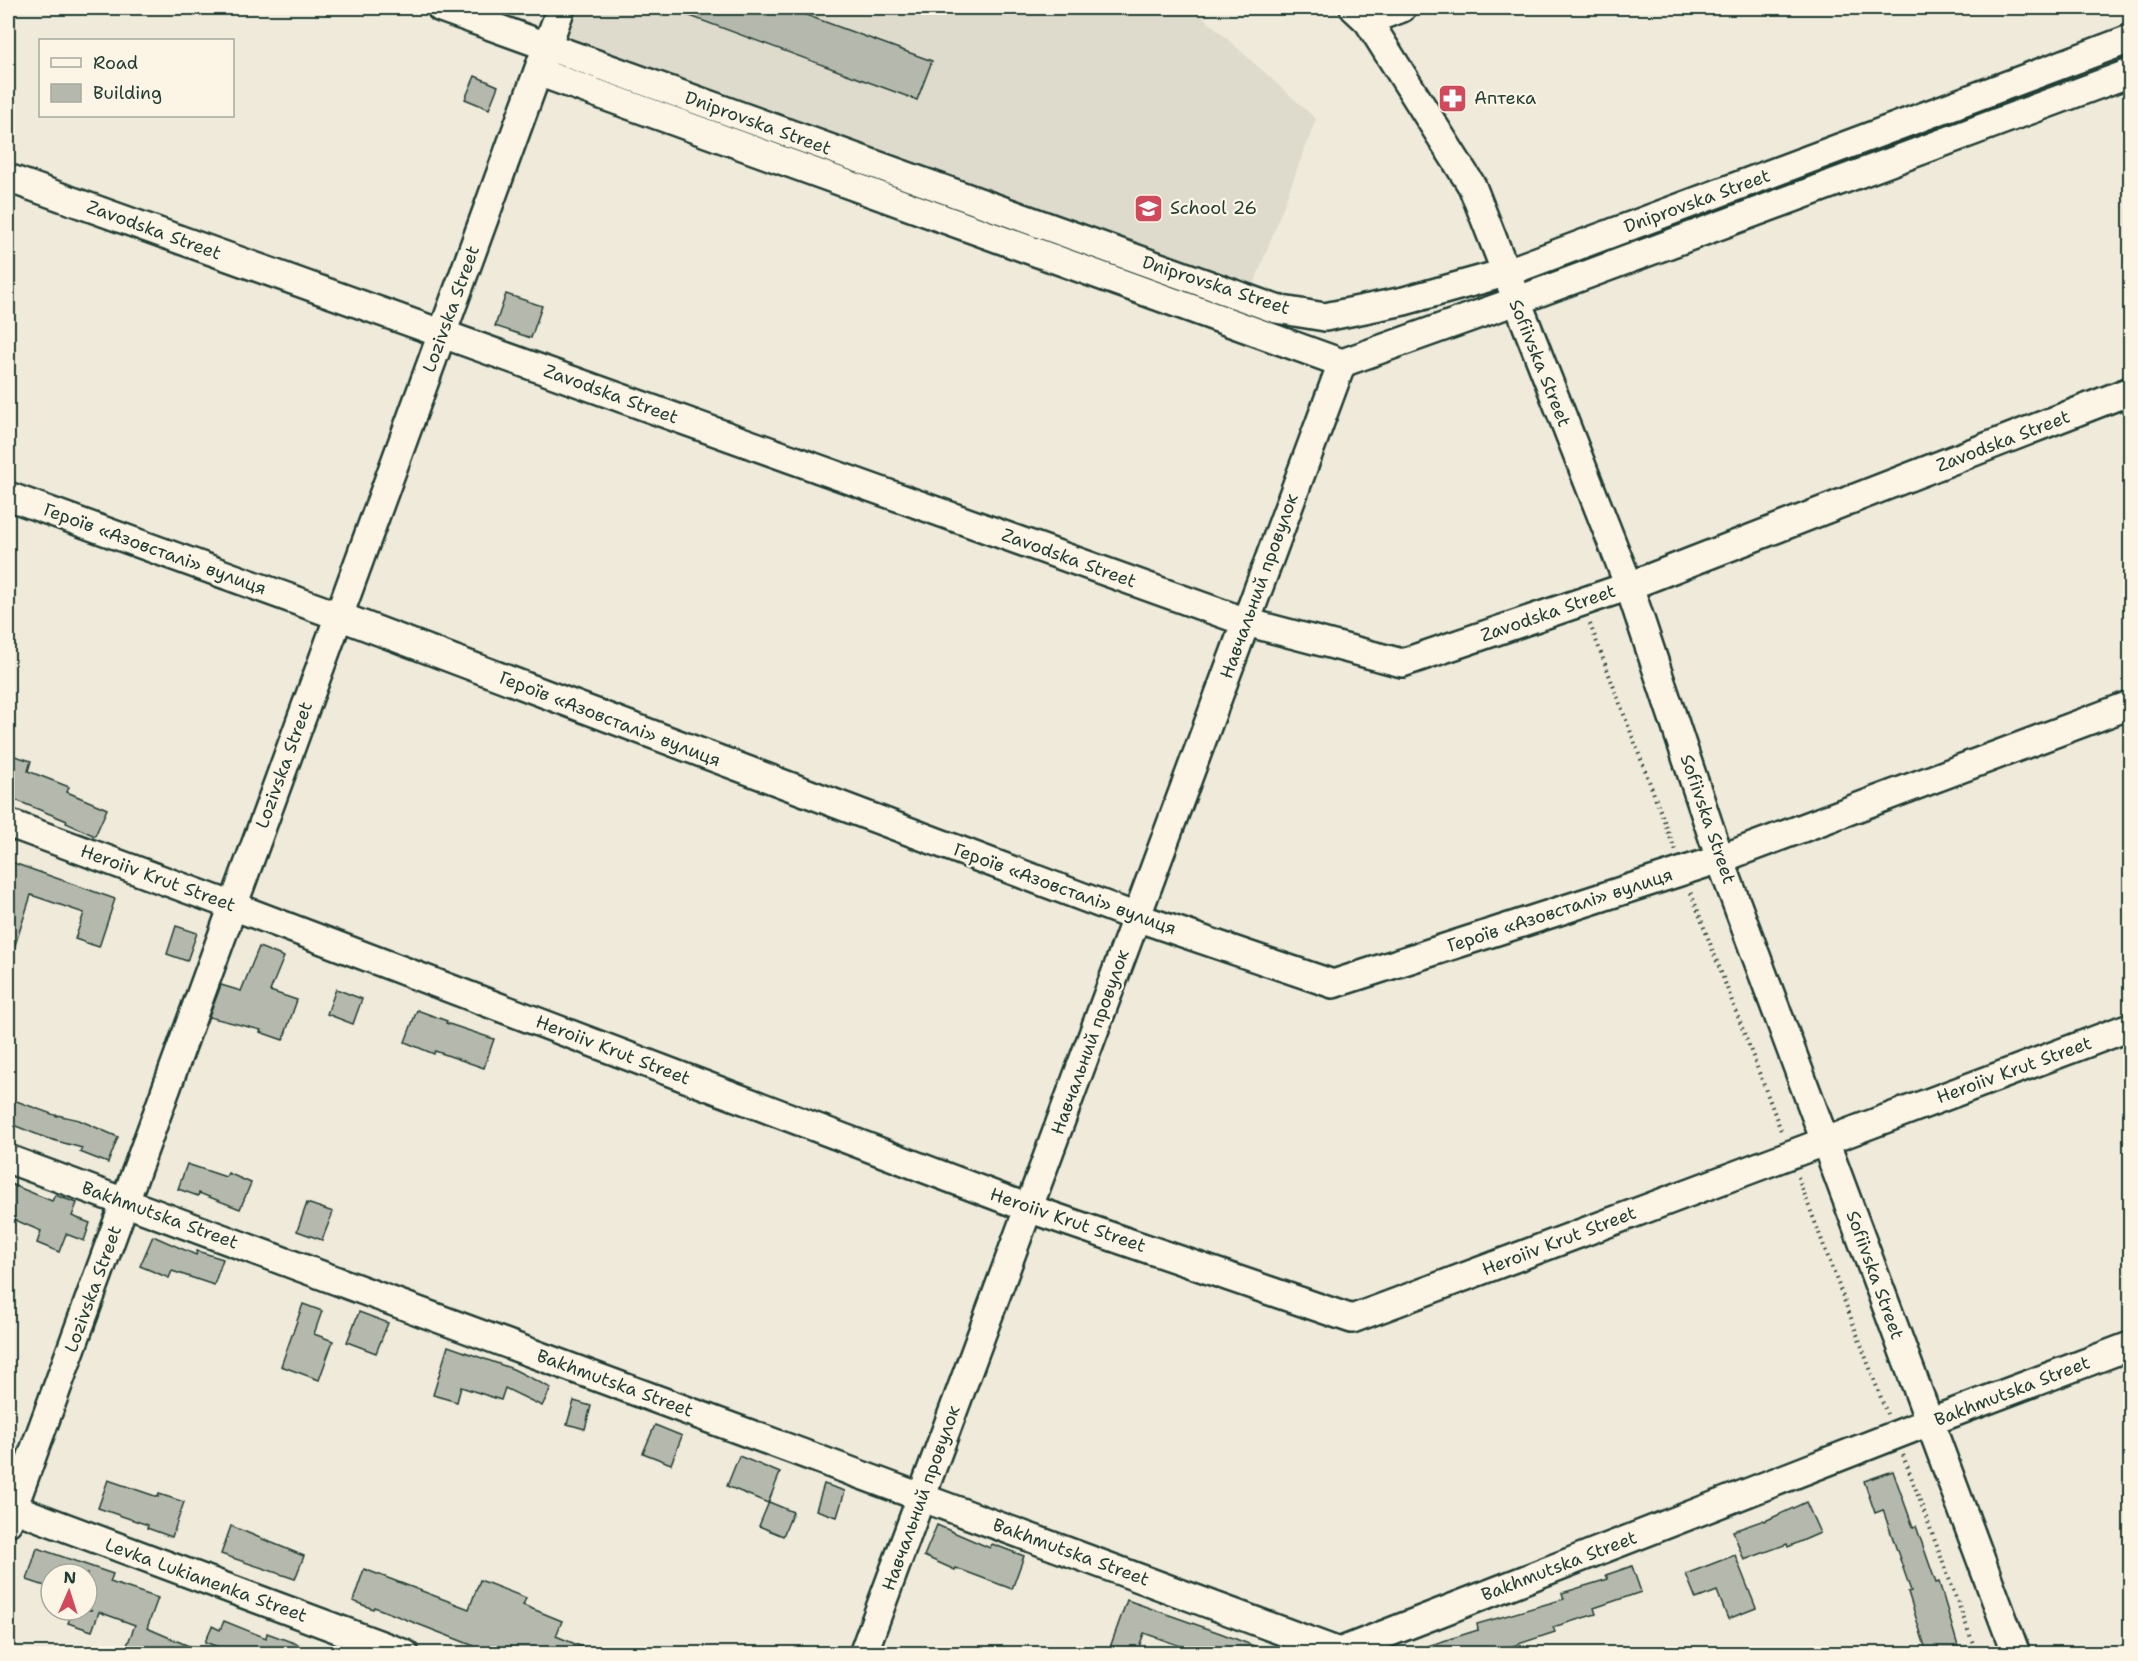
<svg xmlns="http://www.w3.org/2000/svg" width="2138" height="1661" font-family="'Shantell Sans',sans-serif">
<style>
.built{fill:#dedbcc}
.building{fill:#b5b9ad;stroke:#1f3d34;stroke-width:1.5}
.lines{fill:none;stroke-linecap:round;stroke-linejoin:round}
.minor-casing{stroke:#1f3d34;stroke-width:32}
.path{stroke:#1f3d34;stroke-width:4;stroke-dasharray:1.5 4.5;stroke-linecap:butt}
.minor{stroke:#fcf5e5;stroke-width:27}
.labels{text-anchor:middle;stroke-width:4.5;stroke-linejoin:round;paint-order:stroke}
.poi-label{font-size:18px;fill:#1f3d34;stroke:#fcf5e5;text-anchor:start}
.street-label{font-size:18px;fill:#1f3d34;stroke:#fcf5e5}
</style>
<rect width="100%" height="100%" fill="#efeada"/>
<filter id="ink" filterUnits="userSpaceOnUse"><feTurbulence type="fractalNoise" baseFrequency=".0167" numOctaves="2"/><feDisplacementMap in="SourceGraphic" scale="12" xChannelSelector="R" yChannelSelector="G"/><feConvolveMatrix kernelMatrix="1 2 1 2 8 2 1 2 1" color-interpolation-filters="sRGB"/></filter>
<g filter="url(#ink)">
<polygon class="built" points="576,8 1193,8 1316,119 1249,298 566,36"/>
<g class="building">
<polygon points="671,8 787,8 932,61 917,100 671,9"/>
<polygon points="475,76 498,86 489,109 465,99"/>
<polygon points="506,294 542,306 531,338 495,326"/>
<polygon points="15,756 31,761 28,771 69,787 67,792 107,809 95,836 66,823 67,821 8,797 8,778"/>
<polygon points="8,861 115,899 99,947 75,939 84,913 31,895 11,958 8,957"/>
<polygon points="176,926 197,933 187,961 167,954"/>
<polygon points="259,947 284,957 270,991 297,1000 283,1040 260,1032 261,1030 209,1017 221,985 241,991"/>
<polygon points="336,989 362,999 353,1024 327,1014"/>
<polygon points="417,1010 447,1021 446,1023 494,1039 484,1068 435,1051 434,1054 405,1042"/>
<polygon points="8,1098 57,1116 57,1115 79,1120 118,1137 108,1163 80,1152 82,1148 46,1138 8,1123"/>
<polygon points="187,1164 226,1177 228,1173 251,1183 240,1209 199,1193 198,1196 178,1189"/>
<polygon points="8,1183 52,1201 55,1195 77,1203 72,1216 90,1223 84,1241 66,1234 59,1252 37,1243 41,1231 8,1217"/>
<polygon points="307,1203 333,1212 322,1240 297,1231"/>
<polygon points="153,1236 196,1255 197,1251 223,1259 214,1285 172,1271 169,1278 140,1266"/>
<polygon points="303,1304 322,1311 314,1334 333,1341 319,1380 281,1366"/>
<polygon points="359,1312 388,1323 376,1353 347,1342"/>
<polygon points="448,1346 513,1369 551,1388 542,1406 505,1388 501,1400 461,1387 457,1402 433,1395"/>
<polygon points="574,1401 591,1406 585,1429 567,1424"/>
<polygon points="655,1425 682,1436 671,1464 643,1453"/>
<polygon points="739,1456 780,1473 768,1503 727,1486"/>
<polygon points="1893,1471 1913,1527 1916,1526 1936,1583 1939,1582 1960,1653 1927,1653 1908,1592 1911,1591 1883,1510 1875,1513 1864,1481"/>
<polygon points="108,1480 158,1497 159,1494 184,1502 172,1537 147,1528 148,1525 98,1508"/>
<polygon points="824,1484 845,1491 837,1517 816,1510"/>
<polygon points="769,1502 793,1512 783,1536 759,1526"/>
<polygon points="1806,1502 1820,1533 1788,1547 1787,1544 1744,1560 1733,1531 1764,1520 1765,1521"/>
<polygon points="937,1525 990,1548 992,1544 1024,1556 1012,1589 956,1568 955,1570 924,1556"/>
<polygon points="231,1526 304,1556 295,1579 221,1554"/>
<polygon points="37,1548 113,1574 110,1582 158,1598 147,1628 205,1653 124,1653 135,1625 99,1612 92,1631 68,1623 73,1610 92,1610 87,1608 87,1574 51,1574 51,1588 27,1580"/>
<polygon points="1735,1555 1756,1608 1728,1619 1717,1591 1696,1599 1686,1574"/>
<polygon points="1632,1566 1641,1592 1594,1608 1596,1614 1553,1627 1555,1632 1491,1653 1416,1653 1415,1650 1478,1630 1477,1624 1564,1599 1562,1593 1608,1579 1606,1575"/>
<polygon points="364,1569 469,1609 480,1580 526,1598 523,1605 562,1621 556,1636 597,1653 487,1653 473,1648 474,1646 374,1607 373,1609 353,1601"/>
<polygon points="1127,1600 1220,1633 1270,1652 1270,1653 1200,1653 1144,1633 1137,1653 1108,1653"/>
<polygon points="224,1621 266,1638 267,1633 319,1652 319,1653 234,1653 205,1642 212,1626 220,1630"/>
</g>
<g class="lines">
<defs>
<g id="minor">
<polyline points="441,8 1276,309 1325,317 1404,301 1505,273 2130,39"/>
<polyline points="1354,8 1368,21 1472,186 1629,586 1720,859 2016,1654"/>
<polyline points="1368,21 1402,8"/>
<polyline points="538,72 1342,363 1516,301 2130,73"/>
<polyline points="8,178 1246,622 1402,663 1629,586 2130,391"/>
<polyline points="8,496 339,616 1136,917 1333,984 1720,859 2130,705"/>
<polyline points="8,823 233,906 1028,1208 1352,1319 2130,1027"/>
<polyline points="8,1159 1339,1652 1929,1422 2130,1346"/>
<polyline points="8,1506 405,1654"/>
<polyline points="8,1522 561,8"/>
<polyline points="863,1654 1342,363"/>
</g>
</defs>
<use href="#minor" class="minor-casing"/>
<g class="path">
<polyline points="1590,624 1675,850"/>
<polyline points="1691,893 1782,1133"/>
<polyline points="1798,1177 1887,1414"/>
<polyline points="1903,1455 1977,1654"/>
</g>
<use href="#minor" class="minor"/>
</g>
</g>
<defs>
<symbol id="pharmacy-square" viewBox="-11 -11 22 22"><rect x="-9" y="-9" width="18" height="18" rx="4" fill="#d1495b" stroke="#fcf5e5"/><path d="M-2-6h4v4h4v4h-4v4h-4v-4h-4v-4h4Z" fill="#fff"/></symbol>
<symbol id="school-square" viewBox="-11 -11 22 22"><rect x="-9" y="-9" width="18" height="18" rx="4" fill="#d1495b" stroke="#fcf5e5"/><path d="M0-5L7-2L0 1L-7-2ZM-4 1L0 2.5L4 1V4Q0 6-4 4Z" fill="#fff"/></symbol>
</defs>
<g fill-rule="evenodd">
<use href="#pharmacy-square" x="1436" y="82" width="33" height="33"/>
<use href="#school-square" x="1132" y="192" width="33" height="33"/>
</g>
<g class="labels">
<g class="poi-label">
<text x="1474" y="104">Аптека</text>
<text x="1170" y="214">School 26</text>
</g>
<g class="street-label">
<text transform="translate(758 123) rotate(20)" y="6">Dniprovska Street</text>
<text transform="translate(1697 201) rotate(-20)" y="6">Dniprovska Street</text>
<text transform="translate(154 230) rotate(20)" y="6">Zavodska Street</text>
<text transform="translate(1216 285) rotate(18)" y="6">Dniprovska Street</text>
<text transform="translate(451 309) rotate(-70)" y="6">Lozivska Street</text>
<text transform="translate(1540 363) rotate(68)" y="6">Sofiivska Street</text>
<text transform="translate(611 394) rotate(20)" y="6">Zavodska Street</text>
<text transform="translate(2003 441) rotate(-21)" y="6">Zavodska Street</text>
<text transform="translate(155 549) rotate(20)" y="6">Героїв «Азовсталі» вулиця</text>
<text transform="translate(1069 558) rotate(20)" y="6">Zavodska Street</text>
<text transform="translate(1259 586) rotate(-70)" y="6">Навчальний провулок</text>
<text transform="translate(1548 613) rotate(-19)" y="6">Zavodska Street</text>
<text transform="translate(610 719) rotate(21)" y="6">Героїв «Азовсталі» вулиця</text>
<text transform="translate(284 765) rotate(-70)" y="6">Lozivska Street</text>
<text transform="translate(1708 819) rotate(71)" y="6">Sofiivska Street</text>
<text transform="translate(158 878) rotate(20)" y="6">Heroiiv Krut Street</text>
<text transform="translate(1065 889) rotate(20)" y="6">Героїв «Азовсталі» вулиця</text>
<text transform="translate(1560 910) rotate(-18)" y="6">Героїв «Азовсталі» вулиця</text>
<text transform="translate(1090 1042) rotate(-70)" y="6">Навчальний провулок</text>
<text transform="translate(613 1050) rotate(21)" y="6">Heroiiv Krut Street</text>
<text transform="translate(2014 1070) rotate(-20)" y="6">Heroiiv Krut Street</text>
<text transform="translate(160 1215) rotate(20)" y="6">Bakhmutska Street</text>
<text transform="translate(1068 1220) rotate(19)" y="6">Heroiiv Krut Street</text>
<text transform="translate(1559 1241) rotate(-21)" y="6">Heroiiv Krut Street</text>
<text transform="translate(1875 1275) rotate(70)" y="6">Sofiivska Street</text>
<text transform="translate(93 1289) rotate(-70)" y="6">Lozivska Street</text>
<text transform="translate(615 1383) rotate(20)" y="6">Bakhmutska Street</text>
<text transform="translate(2012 1391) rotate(-21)" y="6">Bakhmutska Street</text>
<text transform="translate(921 1498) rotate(-70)" y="6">Навчальний провулок</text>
<text transform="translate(1071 1552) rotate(20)" y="6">Bakhmutska Street</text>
<text transform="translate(1559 1566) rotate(-21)" y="6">Bakhmutska Street</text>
<text transform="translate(206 1580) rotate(20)" y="6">Levka Lukianenka Street</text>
</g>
</g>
<rect width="2138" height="1661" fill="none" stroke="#fcf5e5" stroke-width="30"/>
<rect x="15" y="15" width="2108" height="1631" fill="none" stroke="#1f3d34" stroke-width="2" filter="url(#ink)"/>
<rect x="39" y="39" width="195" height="78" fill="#fcf5e5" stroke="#a4ab9e" stroke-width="1.5"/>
<rect x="51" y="58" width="30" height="9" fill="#fcf5e5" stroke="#a4ab9e" stroke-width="1.5"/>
<text x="93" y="69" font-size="18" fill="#1f3d34">Road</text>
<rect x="51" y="84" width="30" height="18" fill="#b5b9ad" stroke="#a4ab9e" stroke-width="1.5"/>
<text x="93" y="99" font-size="18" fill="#1f3d34">Building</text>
<g transform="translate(69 1592) rotate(3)"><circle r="28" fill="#fcf5e5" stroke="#a4ab9e" stroke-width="1.5"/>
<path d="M0-4.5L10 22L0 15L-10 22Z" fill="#d1495b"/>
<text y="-9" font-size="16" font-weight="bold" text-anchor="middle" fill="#1f3d34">N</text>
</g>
</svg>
